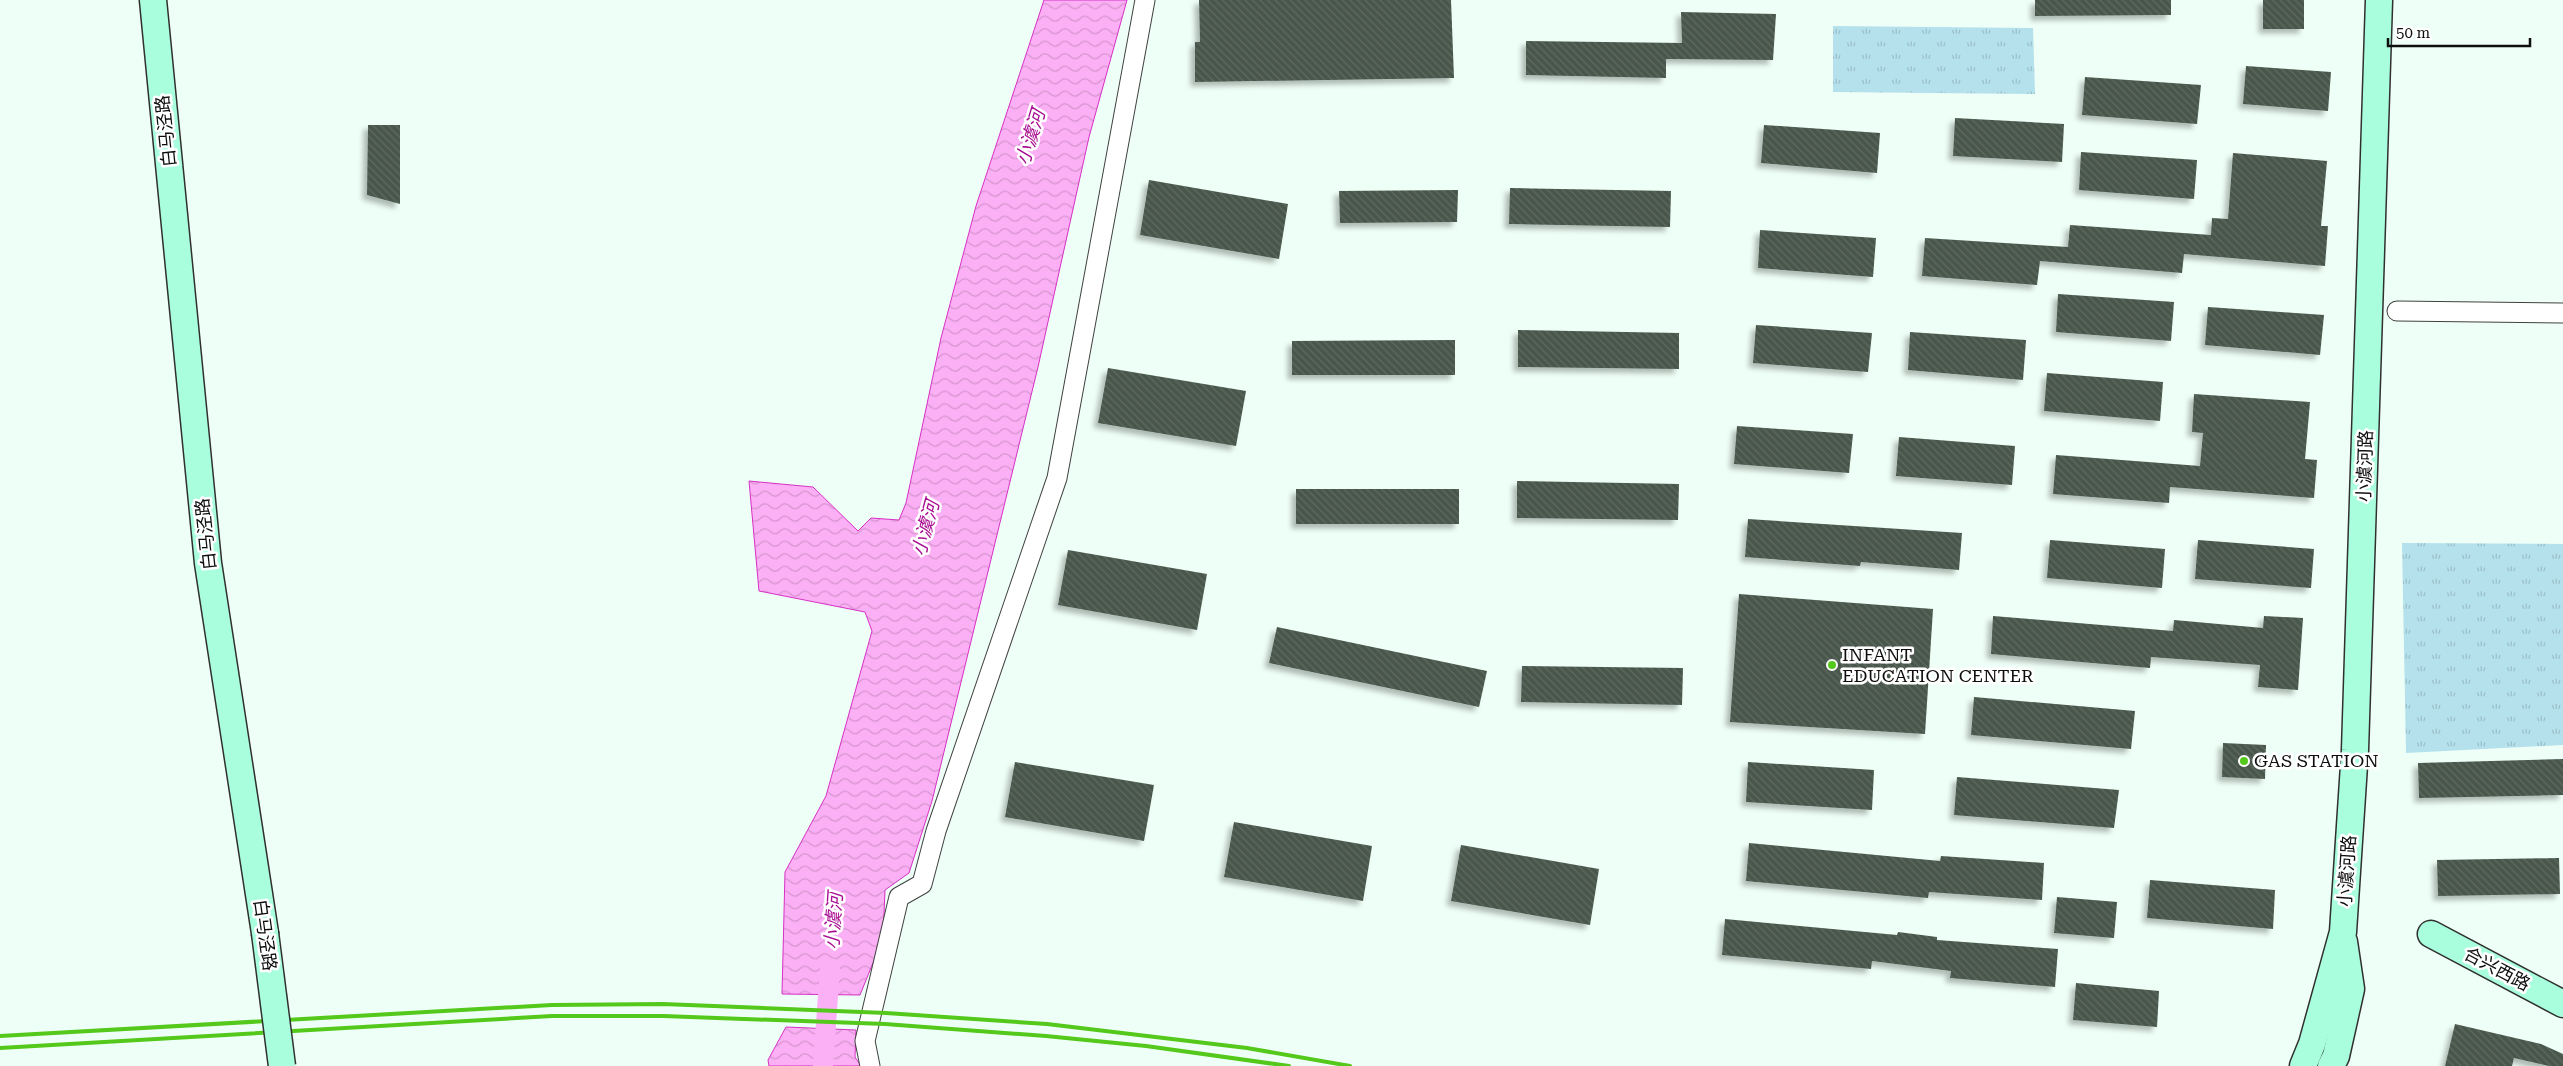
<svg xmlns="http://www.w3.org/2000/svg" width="2563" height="1066" font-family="'Roboto Serif','Noto Sans SC',serif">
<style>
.park{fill:url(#park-tufts)}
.water{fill:url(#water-waves);stroke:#d730c4}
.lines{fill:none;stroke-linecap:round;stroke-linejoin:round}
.canal{stroke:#fbaff4;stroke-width:20}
.building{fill:url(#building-back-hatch);filter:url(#shadow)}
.street-casing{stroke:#414141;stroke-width:21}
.secondary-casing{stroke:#303030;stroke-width:29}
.street{stroke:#fff;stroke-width:19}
.secondary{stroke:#a9ffdd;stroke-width:26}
.rail{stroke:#54c81b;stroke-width:4}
.secondary-bridge-casing{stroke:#303030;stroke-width:29;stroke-linecap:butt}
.secondary-bridge{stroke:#a9ffdd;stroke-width:26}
.poi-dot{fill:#54c81b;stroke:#fff;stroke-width:2}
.labels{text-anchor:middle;stroke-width:5;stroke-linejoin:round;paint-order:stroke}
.street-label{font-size:18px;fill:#0e0e0e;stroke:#fff}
.poi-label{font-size:18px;fill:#0e0e0e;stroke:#fff;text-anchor:start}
.water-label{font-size:19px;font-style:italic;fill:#a90d91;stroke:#fff}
</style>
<defs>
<pattern id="park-tufts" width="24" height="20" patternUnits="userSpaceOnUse" patternTransform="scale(1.25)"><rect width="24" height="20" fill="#b5e1ed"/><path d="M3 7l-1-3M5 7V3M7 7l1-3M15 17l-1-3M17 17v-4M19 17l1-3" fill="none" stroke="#9ac0ca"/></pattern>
<pattern id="water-waves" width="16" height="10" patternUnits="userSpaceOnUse" patternTransform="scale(1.25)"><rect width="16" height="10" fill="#fbaff4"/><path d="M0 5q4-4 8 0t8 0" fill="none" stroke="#d695d0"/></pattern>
<pattern id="building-back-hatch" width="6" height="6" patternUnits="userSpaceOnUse" patternTransform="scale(1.25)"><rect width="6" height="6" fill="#49574b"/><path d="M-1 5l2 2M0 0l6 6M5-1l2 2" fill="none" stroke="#5f6a61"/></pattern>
<filter id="shadow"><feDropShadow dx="-4.5" dy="4.5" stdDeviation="2.5" flood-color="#0004"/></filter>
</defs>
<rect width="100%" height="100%" fill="#eefff7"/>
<g class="park">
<polygon points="1833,26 2033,28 2035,94 1833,92"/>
<polygon points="2402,543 2563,544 2563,745 2406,753"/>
</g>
<g class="water">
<polygon points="1044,0 1127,0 1089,137 1038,367 932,801 909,873 885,890 883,938 860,995 782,994 785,872 826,796 872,631 865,612 759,591 749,481 813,487 858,531 871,518 899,520 906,503 941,338 976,206"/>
<polygon points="786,1027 856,1030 855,1057 861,1066 769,1066 768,1060"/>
</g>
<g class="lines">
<polyline class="canal" points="823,1066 830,968"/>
</g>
<g class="building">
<polygon points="1199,0 1451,0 1454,78 1195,82 1195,42 1200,42"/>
<polygon points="2035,0 2171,0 2171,15 2035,16"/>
<rect x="2263" y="0" width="41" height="29"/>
<polygon points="1681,12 1776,14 1773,60 1666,59 1666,78 1526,75 1526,41 1682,43"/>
<polygon points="2246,66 2331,72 2328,111 2243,104"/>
<polygon points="2085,77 2201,85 2197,124 2082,115"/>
<polygon points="1955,118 2064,124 2062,162 1953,156"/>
<polygon points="368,125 400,125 400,204 367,195"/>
<polygon points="1764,125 1880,133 1877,173 1761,163"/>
<polygon points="2081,152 2197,160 2194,199 2079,190"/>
<polygon points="2233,153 2327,161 2321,226 2328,226 2325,266 2184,254 2182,273 2040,261 2037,285 1922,276 1925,238 2068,247 2070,225 2211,235 2212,218 2228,219"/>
<polygon points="1149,180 1288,204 1279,259 1140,235"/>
<polygon points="1510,188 1671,191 1670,227 1509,224"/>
<polygon points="1458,190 1457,222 1340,223 1339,191"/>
<polygon points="1760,230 1876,238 1873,277 1758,268"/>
<polygon points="2058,294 2174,302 2171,341 2056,332"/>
<polygon points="2208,307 2324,315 2320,355 2205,345"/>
<polygon points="1756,325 1872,333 1868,372 1753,363"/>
<polygon points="1518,330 1679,333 1679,369 1518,367"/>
<polygon points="1910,332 2026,340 2023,380 1908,370"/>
<polygon points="1455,340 1455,375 1292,375 1292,341"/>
<polygon points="1108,368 1246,391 1236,446 1098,423"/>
<polygon points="2047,373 2163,382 2160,421 2044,411"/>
<polygon points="2194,394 2310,402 2305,459 2317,460 2314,498 2170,487 2169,503 2053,494 2056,455 2200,466 2203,433 2192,432"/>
<polygon points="1737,426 1853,434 1849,473 1734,464"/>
<polygon points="1899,437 2015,446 2012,485 1896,476"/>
<polygon points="1517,481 1679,484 1678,520 1517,518"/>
<rect x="1296" y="489" width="163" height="35"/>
<polygon points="1748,519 1962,533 1959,570 1861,562 1860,566 1745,557"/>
<polygon points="2050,540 2165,549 2162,588 2047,578"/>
<polygon points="2198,540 2314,549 2311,588 2195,579"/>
<polygon points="1068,550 1207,574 1197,630 1058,605"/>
<polygon points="1739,594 1933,609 1925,734 1730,722"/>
<polygon points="1993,616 2173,631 2174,620 2263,628 2264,616 2303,618 2298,690 2258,687 2260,665 2151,657 2150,668 1991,654"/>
<polygon points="1277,627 1487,671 1479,707 1269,663"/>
<polygon points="1522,666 1683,668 1682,705 1521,702"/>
<polygon points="1974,697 2135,711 2131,749 1971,735"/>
<polygon points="2223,743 2266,745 2265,779 2222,777"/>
<polygon points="2563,759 2563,795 2419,798 2418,763"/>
<polygon points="1015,762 1154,785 1144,841 1005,817"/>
<polygon points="1748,762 1874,770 1872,810 1746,802"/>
<polygon points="1957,777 2119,790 2114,828 1954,815"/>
<polygon points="1234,822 1372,846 1363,901 1224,877"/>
<polygon points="1749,843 1940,861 1941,856 2044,863 2042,900 1929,892 1928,898 1746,881"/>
<polygon points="1461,845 1599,869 1590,925 1451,901"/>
<polygon points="2559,858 2560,894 2438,896 2437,860"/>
<polygon points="2150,880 2275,890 2273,929 2147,918"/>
<polygon points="2057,897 2117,902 2114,938 2054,933"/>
<polygon points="1725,919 1897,935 1898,932 1937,937 1937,940 2058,949 2055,987 1950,978 1951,971 1872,961 1871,969 1722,955"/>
<polygon points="2076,983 2159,991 2157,1027 2073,1020"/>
<polygon points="2455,1024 2541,1044 2563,1054 2563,1066 2549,1066 2514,1058 2512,1066 2445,1066"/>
</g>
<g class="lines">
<defs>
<g id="street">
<polyline points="2397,311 2563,313"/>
<polyline points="870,1066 865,1041 899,897 922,884 936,831 1057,478 1145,0"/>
</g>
<g id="secondary">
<polyline points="153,0 208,563 265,933"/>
<polyline points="2431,934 2563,1004"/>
<polyline points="2303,1066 2312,1044 2343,932 2355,750 2379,0"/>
<polyline points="2331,1066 2336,1056 2351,989 2344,942"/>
</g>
</defs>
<use href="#street" class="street-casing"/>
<use href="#secondary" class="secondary-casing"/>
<use href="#street" class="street"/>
<use href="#secondary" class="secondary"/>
<g class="rail">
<polyline points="0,1036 552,1005 663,1004 886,1013 1047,1024 1247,1048 1350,1066"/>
<polyline points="0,1048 552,1016 663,1016 885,1024 1046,1036 1146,1046 1289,1066"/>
</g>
<defs>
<polyline id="secondary-bridge" points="265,933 282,1066"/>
</defs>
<use href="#secondary-bridge" class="secondary-bridge-casing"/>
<use href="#secondary-bridge" class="secondary-bridge"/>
</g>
<g class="poi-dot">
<circle cx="1832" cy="665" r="5"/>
<circle cx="2244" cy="761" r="5"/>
</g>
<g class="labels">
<g class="street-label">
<text transform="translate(166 131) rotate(-96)" y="6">白马泾路</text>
<text transform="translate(2365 466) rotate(-88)" y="6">小澞河路</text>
<text transform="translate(206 534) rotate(-96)" y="6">白马泾路</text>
<text transform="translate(2347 871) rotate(-86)" y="6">小澞河路</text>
<text transform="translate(265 935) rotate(82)" y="6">白马泾路</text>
<text transform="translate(2497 969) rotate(28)" y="6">合兴西路</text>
</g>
<g class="poi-label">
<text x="1842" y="661">INFANT<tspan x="1842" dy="21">EDUCATION CENTER</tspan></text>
<text x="2254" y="767">GAS STATION</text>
</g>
<g class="water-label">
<text transform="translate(1030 137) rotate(-73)" y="7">小澞河</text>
<text transform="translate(925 528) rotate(-75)" y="7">小澞河</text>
<text transform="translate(833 921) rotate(-86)" y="7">小澞河</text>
</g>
</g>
<path d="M2388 38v8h142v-8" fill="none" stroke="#0e0e0e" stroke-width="2.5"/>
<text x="2396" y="38" font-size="15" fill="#0e0e0e" stroke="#ffffff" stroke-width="4" paint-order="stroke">50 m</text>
</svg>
